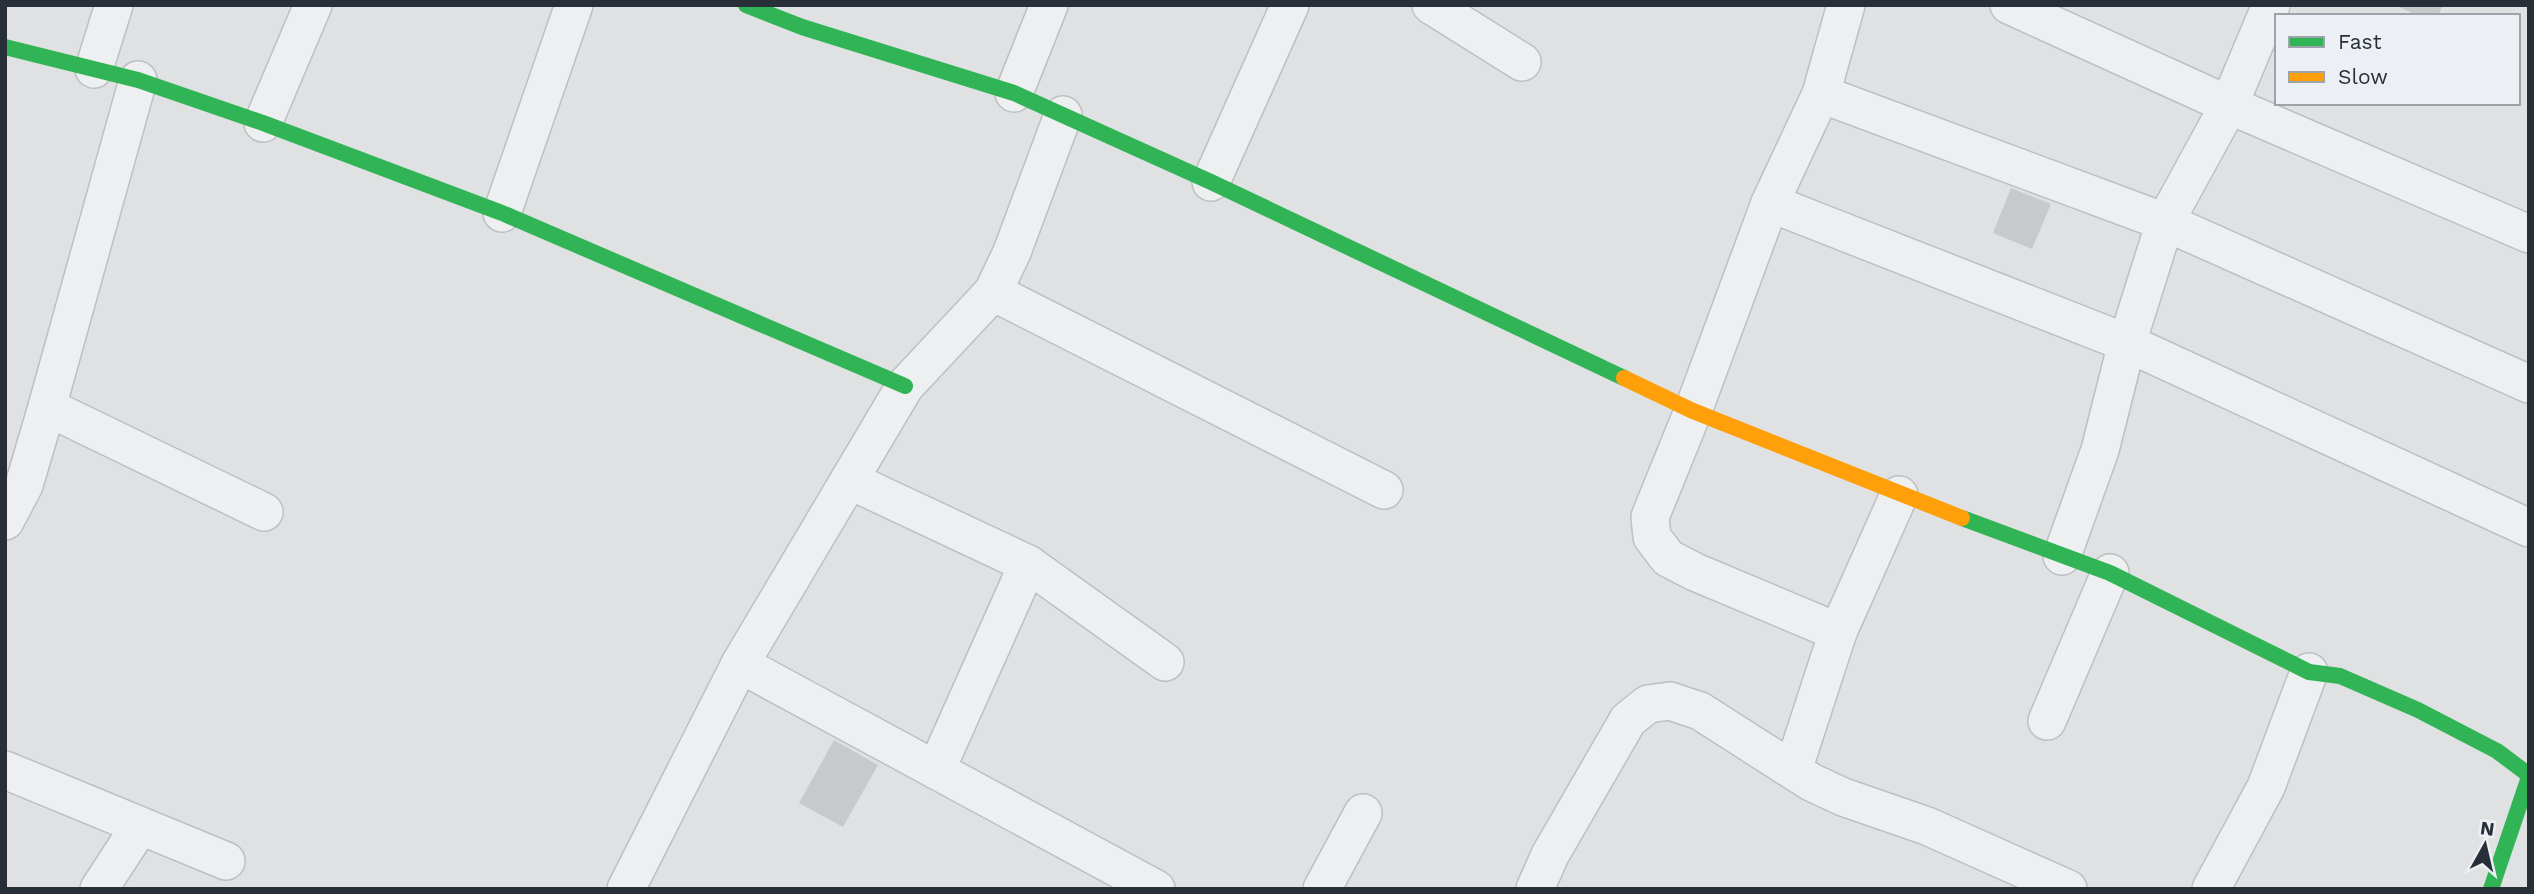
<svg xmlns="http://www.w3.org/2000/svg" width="2534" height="894" font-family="'Work Sans',sans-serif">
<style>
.building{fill:#c7c9cb}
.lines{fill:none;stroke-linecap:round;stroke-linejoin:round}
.street-casing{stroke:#bdbfc1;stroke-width:40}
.street{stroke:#eeeff0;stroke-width:37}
.fast{stroke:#30b455;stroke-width:16}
.slow{stroke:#ff9f0a;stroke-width:16}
</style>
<rect width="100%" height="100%" fill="#dfe1e3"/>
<g class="building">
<polygon points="2395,5 2443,5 2438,16 2419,16"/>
<polygon points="2011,188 2051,204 2032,249 1993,233"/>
<polygon points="834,740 878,765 843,827 799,803"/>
</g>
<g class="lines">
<defs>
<g id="street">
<polyline points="1431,5 1522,62"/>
<polyline points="2009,5 2229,105 2529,234"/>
<polyline points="94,69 114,5"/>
<polyline points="1014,93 1049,5"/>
<polyline points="1821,94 2165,222 2529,384"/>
<polyline points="263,123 313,5"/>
<polyline points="1211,182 1290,5"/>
<polyline points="1770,203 2127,343 2529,528"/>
<polyline points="502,213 574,5"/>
<polyline points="993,292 1384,490"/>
<polyline points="47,407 264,512"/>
<polyline points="849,480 1028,564 1165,662"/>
<polyline points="5,521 24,485 47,407 138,80"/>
<polyline points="2062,556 2100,450 2127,343 2165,222 2229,105 2271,5"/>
<polyline points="1838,632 1695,572 1668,558 1652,537 1650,517 1693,411 1770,203 1821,94 1846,5"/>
<polyline points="740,664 1156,889"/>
<polyline points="2047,721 2110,573"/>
<polyline points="5,770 226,861"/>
<polyline points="936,770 1028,564"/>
<polyline points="1793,770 1838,632 1899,495"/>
<polyline points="99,889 140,826"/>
<polyline points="626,889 740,664 905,386 993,292 1012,252 1063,115"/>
<polyline points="1322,889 1363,813"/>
<polyline points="1535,889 1550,855 1628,720 1648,704 1670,701 1700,711 1811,782 1843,797 1927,826 2068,889"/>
<polyline points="2211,889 2266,787 2309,672"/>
</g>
</defs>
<use href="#street" class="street-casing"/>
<use href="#street" class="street"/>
<g class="fast">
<polyline points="746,5 802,27 1014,93 1211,182 1624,378"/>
<polyline points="5,47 138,80 263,123 502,213 905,386"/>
<polyline points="1962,518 2110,573 2309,672 2340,676 2418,710 2497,751 2529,775"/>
<polyline points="2491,889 2529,777"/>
</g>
<polyline class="slow" points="1624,378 1693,411 1962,518"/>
</g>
<rect width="2534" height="894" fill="none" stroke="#282f39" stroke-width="14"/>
<rect x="2275" y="14" width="245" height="91" fill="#eceff3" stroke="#9ea2a9" stroke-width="2"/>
<rect x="2289" y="37" width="35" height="10" fill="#30b455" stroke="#9ea2a9" stroke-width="2"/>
<text x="2338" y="49" font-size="21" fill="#282f39">Fast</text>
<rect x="2289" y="72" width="35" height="10" fill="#ff9f0a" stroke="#9ea2a9" stroke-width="2"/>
<text x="2338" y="84" font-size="21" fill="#282f39">Slow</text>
<g transform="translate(2485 845) rotate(8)" stroke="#eceff3" stroke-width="5" paint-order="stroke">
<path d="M0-5L12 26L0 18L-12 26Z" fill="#282f39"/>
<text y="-10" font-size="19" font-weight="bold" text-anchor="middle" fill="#282f39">N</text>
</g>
</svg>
